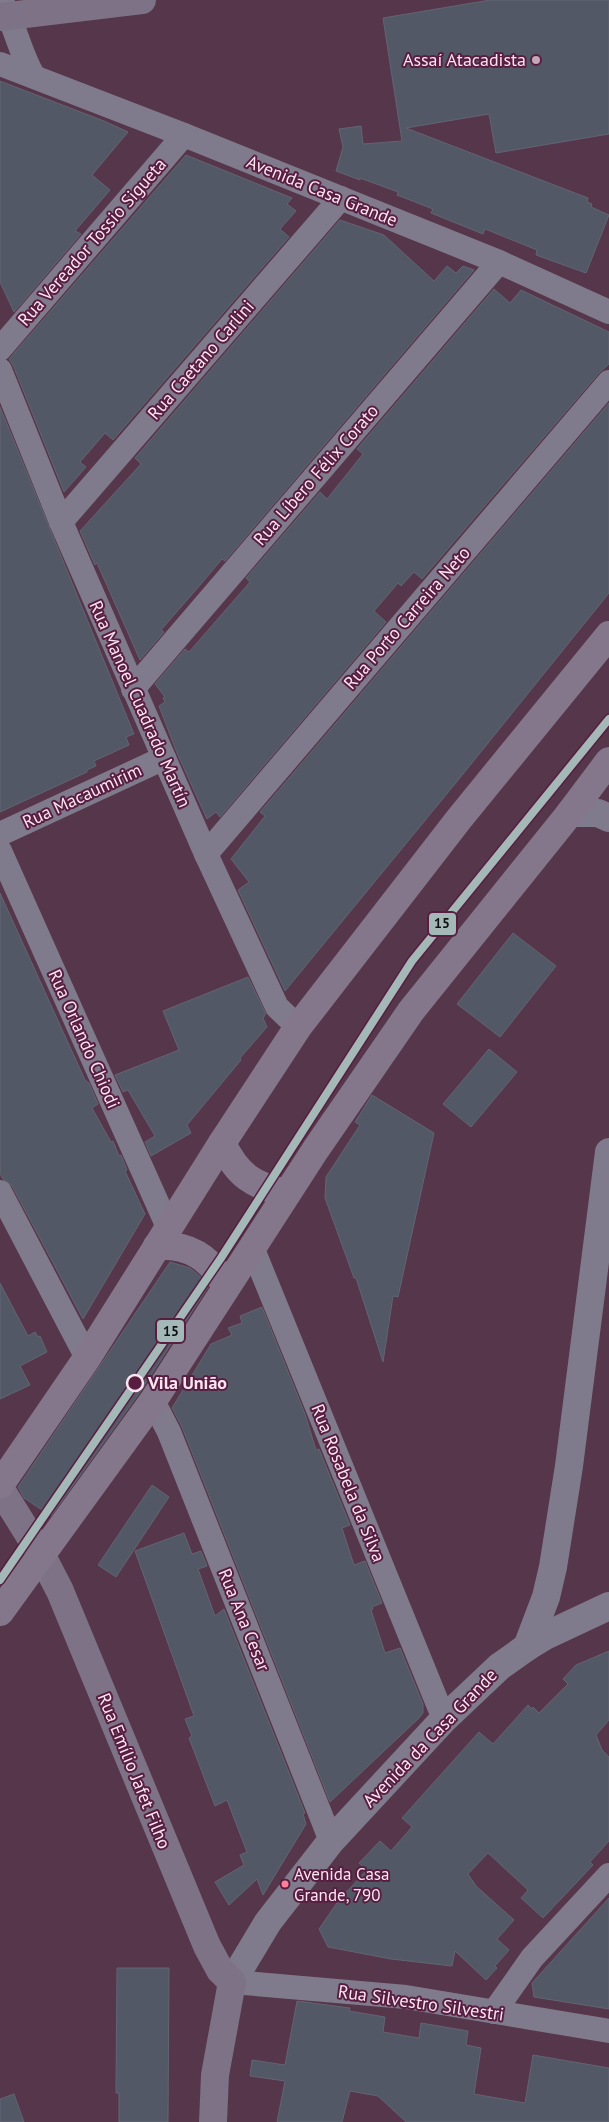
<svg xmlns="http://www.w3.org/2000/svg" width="609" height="2122" font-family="'PT Sans',sans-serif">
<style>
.building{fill:#535866;stroke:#626474}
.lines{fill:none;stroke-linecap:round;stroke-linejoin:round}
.minor{stroke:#807b8c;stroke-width:24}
.tertiary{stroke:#807b8c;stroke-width:28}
.secondary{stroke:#7e7286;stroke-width:28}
.primary{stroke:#84778c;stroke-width:28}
.metro-1-casing{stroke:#571e42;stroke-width:11}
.metro-1{stroke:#a4b8b8;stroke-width:8}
.poi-dot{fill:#c2a8b7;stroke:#571e42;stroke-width:2}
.stop-dot{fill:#571e42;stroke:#fce5f1;stroke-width:2.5}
.bus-dot{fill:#ff8098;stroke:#571e42;stroke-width:2}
.labels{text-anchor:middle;stroke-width:4;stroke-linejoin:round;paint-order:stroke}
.bus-label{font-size:17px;fill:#fce5f1;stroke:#571e42;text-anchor:start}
.poi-label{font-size:18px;fill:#fce5f1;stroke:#571e42;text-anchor:end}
.street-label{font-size:18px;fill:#fce5f1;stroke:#571e42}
.stop-label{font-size:18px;font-weight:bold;fill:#fce5f1;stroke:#571e42;text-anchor:start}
.line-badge{stroke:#571e42;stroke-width:2}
.pale-badge-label{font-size:14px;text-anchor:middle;font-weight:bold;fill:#111}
</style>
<rect width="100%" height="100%" fill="#56364a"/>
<g class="building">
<polygon points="490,0 609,0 609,134 496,153 489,114 406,128 588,198 587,202 592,204 591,207 609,215 586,273 536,255 537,250 485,229 483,234 431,213 433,209 397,195 398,192 360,178 360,180 336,171 343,147 339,129 361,126 363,144 402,141 383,18"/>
<polygon points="0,81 104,121 128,132 92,175 110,190 75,231 81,234 14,312 0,282"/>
<polygon points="186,155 292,198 287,204 296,211 280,229 289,237 113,440 105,433 80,462 86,467 64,492 13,365 9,359"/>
<polygon points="340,220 384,235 434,281 447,266 456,273 463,266 474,270 225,561 222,559 201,584 161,630 164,632 140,660 97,563 95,565 80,531 141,464 135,458"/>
<polygon points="494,289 510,303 521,290 609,332 609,364 599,373 422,579 414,572 401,586 398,583 374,611 386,622 220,817 216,812 207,819 177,753 159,706 165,702 163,698 165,697 155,684 185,649 189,652 250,582 246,578 320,492 327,499 363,454 357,449"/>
<polygon points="609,403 609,593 459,779 285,991 238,890 249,882 231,859 265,816 260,812"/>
<polygon points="0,407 134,734 126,737 129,745 94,761 96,766 87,770 87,772 0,812"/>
<polygon points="0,893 85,1080 89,1083 98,1104 92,1108 111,1142 113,1141 119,1156 121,1155 127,1170 125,1171 145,1214 83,1319 12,1186 3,1179 0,1174"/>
<polygon points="513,933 556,966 500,1037 457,1004"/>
<polygon points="248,977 266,1014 263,1018 267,1027 240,1058 241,1060 187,1125 191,1133 151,1156 145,1142 155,1136 128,1090 123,1092 115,1075 179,1050 163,1011"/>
<polygon points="489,1049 517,1072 471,1127 443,1104"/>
<polygon points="372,1095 434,1133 398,1297 393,1296 383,1362 356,1278 354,1278 325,1198 326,1177 360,1125 355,1122"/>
<polygon points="170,1262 190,1268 202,1278 208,1287 140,1392 51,1516 24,1498 18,1487"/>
<polygon points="0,1283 28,1336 35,1332 38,1337 40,1336 47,1352 20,1366 30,1385 0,1399"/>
<polygon points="262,1307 305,1414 316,1450 319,1449 350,1525 342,1528 354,1565 365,1561 382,1603 372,1607 373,1609 371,1610 385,1653 400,1648 423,1704 423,1713 418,1719 330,1802 182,1427 172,1408 211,1344 232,1335 228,1328 242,1323 240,1316"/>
<polygon points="152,1485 169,1497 116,1577 98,1565"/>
<polygon points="184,1533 192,1554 201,1551 207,1566 198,1569 215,1616 224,1609 305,1813 303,1814 306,1824 263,1895 257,1879 229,1905 215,1882 244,1865 240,1855 247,1852 227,1800 215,1806 189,1738 192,1736 185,1719 194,1716 135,1551"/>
<polygon points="609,1651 609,1720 596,1735 602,1750 609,1757 609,1841 590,1862 593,1865 543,1918 521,1898 528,1890 488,1853 468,1874 476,1886 514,1920 497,1939 509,1950 495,1966 497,1968 486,1980 455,1951 452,1966 391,1959 328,1947 319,1929 339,1900 367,1870 359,1863 380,1841 391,1851 412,1827 402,1818 479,1732 493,1744 528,1705 532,1709 533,1707 539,1713 568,1684 563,1679 576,1665"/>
<polygon points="609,1898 609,2009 534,1997 532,1983"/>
<polygon points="117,1968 169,1968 168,2122 119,2122 119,2093 116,2093"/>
<polygon points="297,2001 350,2008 349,2011 385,2017 383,2032 419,2038 421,2023 468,2031 466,2045 481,2048 474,2094 525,2103 533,2055 609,2068 609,2122 406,2122 378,2096 350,2091 342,2122 277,2122 285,2081 250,2076 252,2060 285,2065"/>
<polygon points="14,2094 24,2122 0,2122 0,2099"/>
</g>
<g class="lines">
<g class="minor">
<path d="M 1,0 C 15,24 19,51 33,75"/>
<polyline points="0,64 184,135 499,262 609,312"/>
<polyline points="0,349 184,135"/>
<polyline points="0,370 61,522 206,854 277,1007 298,1027"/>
<polyline points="61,522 341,198"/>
<polyline points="133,689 499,262"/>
<polyline points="0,834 164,758"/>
<polyline points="0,851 168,1227"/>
<polyline points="206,854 609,382"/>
<polyline points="0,1192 87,1358"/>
<polyline points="252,1247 444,1719"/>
<polyline points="153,1401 169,1432 331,1841"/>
<polyline points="232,1982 406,1997 609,2031"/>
<polyline points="494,2012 532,1958 609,1875"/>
</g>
<g class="tertiary">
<polyline points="570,813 598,813 609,818"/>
<polyline points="527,1647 546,1597 553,1567 569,1466 609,1152"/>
<polyline points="232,1982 268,1922 331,1841 444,1719 499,1667 527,1647 545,1636 609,1606"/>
</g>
<g class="secondary">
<polyline points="0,17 142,0"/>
<polyline points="0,1488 42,1556 60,1591 207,1946 220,1970 232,1982 215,2075 213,2122"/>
</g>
<g class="primary">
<path d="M 222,1143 C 237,1175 253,1186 287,1193"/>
<path d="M 157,1246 C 189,1244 211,1258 226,1287"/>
<polyline points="0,1485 87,1358 222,1143 298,1027 459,819 609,635"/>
<polyline points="0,1612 153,1401 316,1149 411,1011 570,813 609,761"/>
</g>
<defs>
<polyline id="metro-1" points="0,1580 221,1258 412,961 609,719"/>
</defs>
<use href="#metro-1" class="metro-1-casing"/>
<use href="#metro-1" class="metro-1"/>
</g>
<circle class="poi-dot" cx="536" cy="60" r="5"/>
<circle class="stop-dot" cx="135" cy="1383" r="8"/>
<circle class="bus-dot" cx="285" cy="1884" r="4.5"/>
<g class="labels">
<g class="bus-label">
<text x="294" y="1880">Avenida Casa<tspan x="294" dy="21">Grande, 790</tspan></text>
</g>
<g class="poi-label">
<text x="526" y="66">Assaí Atacadista</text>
</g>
<g class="street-label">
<text transform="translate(322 191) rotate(22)" y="6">Avenida Casa Grande</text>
<text transform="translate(92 242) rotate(-49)" y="6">Rua Vereador Tossio Sigueta</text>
<text transform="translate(201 360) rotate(-49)" y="6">Rua Caetano Carlini</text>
<text transform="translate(316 475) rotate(-49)" y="6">Rua Líbero Félix Corato</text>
<text transform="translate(407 618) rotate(-49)" y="6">Rua Porto Carreira Neto</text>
<text transform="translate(140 704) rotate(66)" y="6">Rua Manoel Cuadrado Martín</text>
<text transform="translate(82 796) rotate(-25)" y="6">Rua Macaumirim</text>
<text transform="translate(84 1039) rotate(66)" y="6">Rua Orlando Chiodi</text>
<text transform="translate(348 1483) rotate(68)" y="6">Rua Rosabela da Silva</text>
<text transform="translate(244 1620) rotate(68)" y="6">Rua Ana Cesar</text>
<text transform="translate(430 1738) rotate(-46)" y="6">Avenida da Casa Grande</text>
<text transform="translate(134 1771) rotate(68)" y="6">Rua Emílio Jafet Filho</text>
<text transform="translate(421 2003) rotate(8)" y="6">Rua Silvestro Silvestri</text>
</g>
<g class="stop-label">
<text x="148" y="1389">Vila União</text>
</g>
</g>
<g class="line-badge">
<rect x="428" y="912" width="29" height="24" rx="5" fill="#a4b8b8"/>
<rect x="156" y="1319" width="29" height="24" rx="5" fill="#a4b8b8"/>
</g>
<g class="pale-badge-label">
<text x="442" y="928">15</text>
<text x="171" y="1336">15</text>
</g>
</svg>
